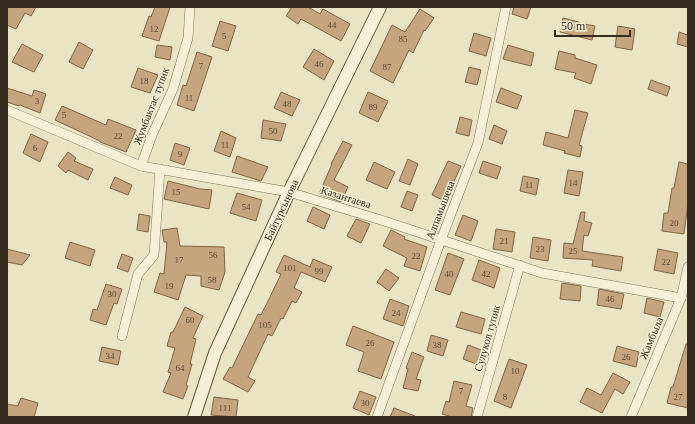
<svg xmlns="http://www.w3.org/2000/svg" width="695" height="424" font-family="Georgia,serif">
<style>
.building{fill:#c5a57e;stroke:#806445}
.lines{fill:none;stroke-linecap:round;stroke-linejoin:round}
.street-casing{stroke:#83765d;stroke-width:10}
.secondary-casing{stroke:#655740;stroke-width:14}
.street{stroke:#f5f0d7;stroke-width:9}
.secondary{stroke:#f5f0d7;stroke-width:12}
.labels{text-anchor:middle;stroke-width:3;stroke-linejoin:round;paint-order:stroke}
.number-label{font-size:9px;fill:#594a37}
.street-label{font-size:11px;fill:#352c1f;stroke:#f2edd4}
</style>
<rect width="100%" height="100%" fill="#eae4c5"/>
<g class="building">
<polygon points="7,7 36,7 31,16 25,13 16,29 7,25"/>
<polygon points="155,7 170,7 159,41 142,36 149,16 151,17"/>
<polygon points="292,7 308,7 320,14 323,9 350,24 341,41 301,19 298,24 286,16"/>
<polygon points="514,7 531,7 527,19 512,14"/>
<polygon points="420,9 434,18 425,31 424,30 413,53 409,50 393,83 370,71 392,25 405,32"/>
<polygon points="563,18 579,22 579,23 595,26 592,40 560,32"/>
<polygon points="220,21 236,26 228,51 212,46"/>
<polygon points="618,26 635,29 632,50 615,47"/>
<polygon points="679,32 688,35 688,47 677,44"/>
<polygon points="474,33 491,38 486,56 469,51"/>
<polygon points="79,42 93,50 83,69 69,62"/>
<polygon points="22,44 43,55 34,72 12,62"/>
<polygon points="157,45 172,47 170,60 155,57"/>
<polygon points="508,45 534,53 531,66 503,59"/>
<polygon points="314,49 334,61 324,80 303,67"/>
<polygon points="559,51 575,55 575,58 597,65 591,84 574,78 576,73 555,69"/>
<polygon points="197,52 212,57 194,111 177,105 183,85 186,86"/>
<polygon points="469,67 481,70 477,85 465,82"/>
<polygon points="138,68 158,75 150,93 131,87"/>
<polygon points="651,80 670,87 667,96 648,89"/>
<polygon points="7,88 32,96 34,90 46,94 40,113 20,105 19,106 7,102"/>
<polygon points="501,88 522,96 517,109 496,102"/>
<polygon points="281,92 300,100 292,116 274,108"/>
<polygon points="368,92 388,101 378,122 359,113"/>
<polygon points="62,106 106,125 108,119 136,130 126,152 100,142 100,141 55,120"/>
<polygon points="575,110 588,113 579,145 582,146 580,157 564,153 565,151 543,145 546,132 568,138"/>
<polygon points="460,117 472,120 469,136 456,133"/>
<polygon points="263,120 286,124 281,141 261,138"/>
<polygon points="494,125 507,131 502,144 489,139"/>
<polygon points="221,131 236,138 230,157 214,151"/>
<polygon points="31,134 48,142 40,162 23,153"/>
<polygon points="343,141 352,145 334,180 348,187 341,202 319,194 332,164 331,164"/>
<polygon points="175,143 190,148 184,165 170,160"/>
<polygon points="68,152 76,158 74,161 93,169 88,180 68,170 66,173 58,166"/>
<polygon points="237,156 268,167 261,181 232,172"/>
<polygon points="408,159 418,164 410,185 399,181"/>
<polygon points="448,161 461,166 445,201 432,195"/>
<polygon points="483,161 501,167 497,179 479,173"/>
<polygon points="374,162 395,172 387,189 366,180"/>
<polygon points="679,162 688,164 688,202 684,234 662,231 664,213 668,213 672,188 674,188"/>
<polygon points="568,170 583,172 579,196 564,193"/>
<polygon points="523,176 539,179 536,195 520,191"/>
<polygon points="115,177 132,185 128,195 110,188"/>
<polygon points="168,181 200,189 212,190 209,209 164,199"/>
<polygon points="407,191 418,195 412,211 401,207"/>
<polygon points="237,193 262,200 256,221 230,213"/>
<polygon points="313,207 330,215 324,229 307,221"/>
<polygon points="581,212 585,212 584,221 592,223 588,236 584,235 582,251 623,257 621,271 592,266 593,260 563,258 564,243 573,244"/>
<polygon points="139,214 150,216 148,232 137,230"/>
<polygon points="463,215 478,221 471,241 455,235"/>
<polygon points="356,219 370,224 361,243 347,236"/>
<polygon points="177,228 180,246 224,247 225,272 219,290 201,286 201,276 186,275 178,300 154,292 160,273 164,274 167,242 164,242 162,230"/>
<polygon points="496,229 515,232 512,252 493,249"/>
<polygon points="391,230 405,237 404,239 427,247 420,271 404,266 407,258 383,246"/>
<polygon points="533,237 551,240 548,261 530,258"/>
<polygon points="70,242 95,250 90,266 65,258"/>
<polygon points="7,249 30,255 22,265 7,262"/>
<polygon points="658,249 678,253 674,274 654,270"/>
<polygon points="448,253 464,259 450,295 435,290"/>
<polygon points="122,254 133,258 128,272 117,268"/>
<polygon points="284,255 310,267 313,259 332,267 325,282 301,272 294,288 302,292 296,303 292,301 283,319 281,318 272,336 268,334 248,377 255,381 248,392 223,379 230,367 232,368 258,314 261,315 269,299 281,274 276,272"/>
<polygon points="479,260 500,268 494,288 472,280"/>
<polygon points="386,269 399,278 389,291 377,282"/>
<polygon points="562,283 581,286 580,301 560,299"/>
<polygon points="106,284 122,289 117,304 114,303 106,325 90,320 93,309 97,310"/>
<polygon points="599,289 624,294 621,309 597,305"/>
<polygon points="647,298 664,302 660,317 644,313"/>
<polygon points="390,299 409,306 403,326 383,319"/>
<polygon points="185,307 203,316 193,338 196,339 190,364 192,364 186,385 188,386 183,399 163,392 171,373 168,372 175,348 167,346 171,332 173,332"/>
<polygon points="461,312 485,319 481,334 456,327"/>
<polygon points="353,326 394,342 381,379 358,371 364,352 346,345"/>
<polygon points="431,335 448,340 443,356 427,351"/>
<polygon points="686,344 688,344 688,408 667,403 671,387 673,387"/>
<polygon points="468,345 484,351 479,365 463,359"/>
<polygon points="617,346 639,352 636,367 613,361"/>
<polygon points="102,347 121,351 118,365 99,361"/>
<polygon points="412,352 424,357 416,379 421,380 418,391 403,388 408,369 406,368"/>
<polygon points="509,359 527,365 511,408 494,401"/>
<polygon points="613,373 630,382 623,394 615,389 602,413 580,402 587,388 601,395"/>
<polygon points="454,381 472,385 466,406 473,408 471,417 452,417 442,414 446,401 449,402"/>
<polygon points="360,391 376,397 369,415 353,408"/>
<polygon points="214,397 238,400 236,417 211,415"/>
<polygon points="21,398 38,403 34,417 7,417 7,404 18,406"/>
<polygon points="394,408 415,416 415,417 390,417"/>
</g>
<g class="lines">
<defs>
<g id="street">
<polyline points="7,110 141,166 289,192 381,220 542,273 681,298"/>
<polyline points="141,166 152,135 173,89 188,38 190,7"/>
<polyline points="122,336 138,274 154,255 160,169"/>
<polyline points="377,417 441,240 478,143 506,7"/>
<polyline points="477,417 520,265"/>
<polyline points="631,417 681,298 688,267"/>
</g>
<polyline id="secondary" points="194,417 215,353 289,192 380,7"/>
</defs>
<use href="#street" class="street-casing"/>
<use href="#secondary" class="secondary-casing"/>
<use href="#street" class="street"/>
<use href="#secondary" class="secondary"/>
</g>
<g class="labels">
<g class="number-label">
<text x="332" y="28">44</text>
<text x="154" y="32">12</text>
<text x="224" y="39">5</text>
<text x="403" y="42">85</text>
<text x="319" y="67">46</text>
<text x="201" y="69">7</text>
<text x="387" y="70">87</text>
<text x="144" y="84">18</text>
<text x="189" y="101">11</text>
<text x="37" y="104">3</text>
<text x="287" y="107">48</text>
<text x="373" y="110">89</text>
<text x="64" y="118">5</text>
<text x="273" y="134">50</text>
<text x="118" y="139">22</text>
<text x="225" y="148">11</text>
<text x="35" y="151">6</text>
<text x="180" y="157">9</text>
<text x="573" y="186">14</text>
<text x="529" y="188">11</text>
<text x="176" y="195">15</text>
<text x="246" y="210">54</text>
<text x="674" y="226">20</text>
<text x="504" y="244">21</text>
<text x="540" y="252">23</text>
<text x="573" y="254">25</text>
<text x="213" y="258">56</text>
<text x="416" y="259">22</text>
<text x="179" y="263">17</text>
<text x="666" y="265">22</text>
<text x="290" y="271">101</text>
<text x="319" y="274">99</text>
<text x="449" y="277">40</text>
<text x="486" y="277">42</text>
<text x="212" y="283">58</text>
<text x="169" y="289">19</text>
<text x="112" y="297">30</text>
<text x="610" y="302">46</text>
<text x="396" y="316">24</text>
<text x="190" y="323">60</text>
<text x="265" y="328">105</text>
<text x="370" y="346">26</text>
<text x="437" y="348">38</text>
<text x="110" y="359">34</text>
<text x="626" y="360">26</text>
<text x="180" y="371">64</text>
<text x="515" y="374">10</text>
<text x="461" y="394">7</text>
<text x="505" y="400">8</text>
<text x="678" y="400">27</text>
<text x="365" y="406">30</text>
<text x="225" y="411">111</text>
</g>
<g class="street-label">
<text transform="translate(151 106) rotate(-69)" y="4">Жумбактас тупик</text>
<text transform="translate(346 197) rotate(17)" y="4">Казантаева</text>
<text transform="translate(281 210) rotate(-65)" y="4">Байтурсынова</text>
<text transform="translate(440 210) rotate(-69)" y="4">Алпамышева</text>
<text transform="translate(487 338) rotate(-74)" y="4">Сулукол тупик</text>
<text transform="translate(651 338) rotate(-67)" y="4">Жамбыла</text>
</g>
</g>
<rect width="695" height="424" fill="none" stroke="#352c1f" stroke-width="16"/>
<path d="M555 30v6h75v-6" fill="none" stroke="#352c1f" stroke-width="2"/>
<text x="561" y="30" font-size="12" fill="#352c1f" stroke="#f2edd4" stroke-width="3" paint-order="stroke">50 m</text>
</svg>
